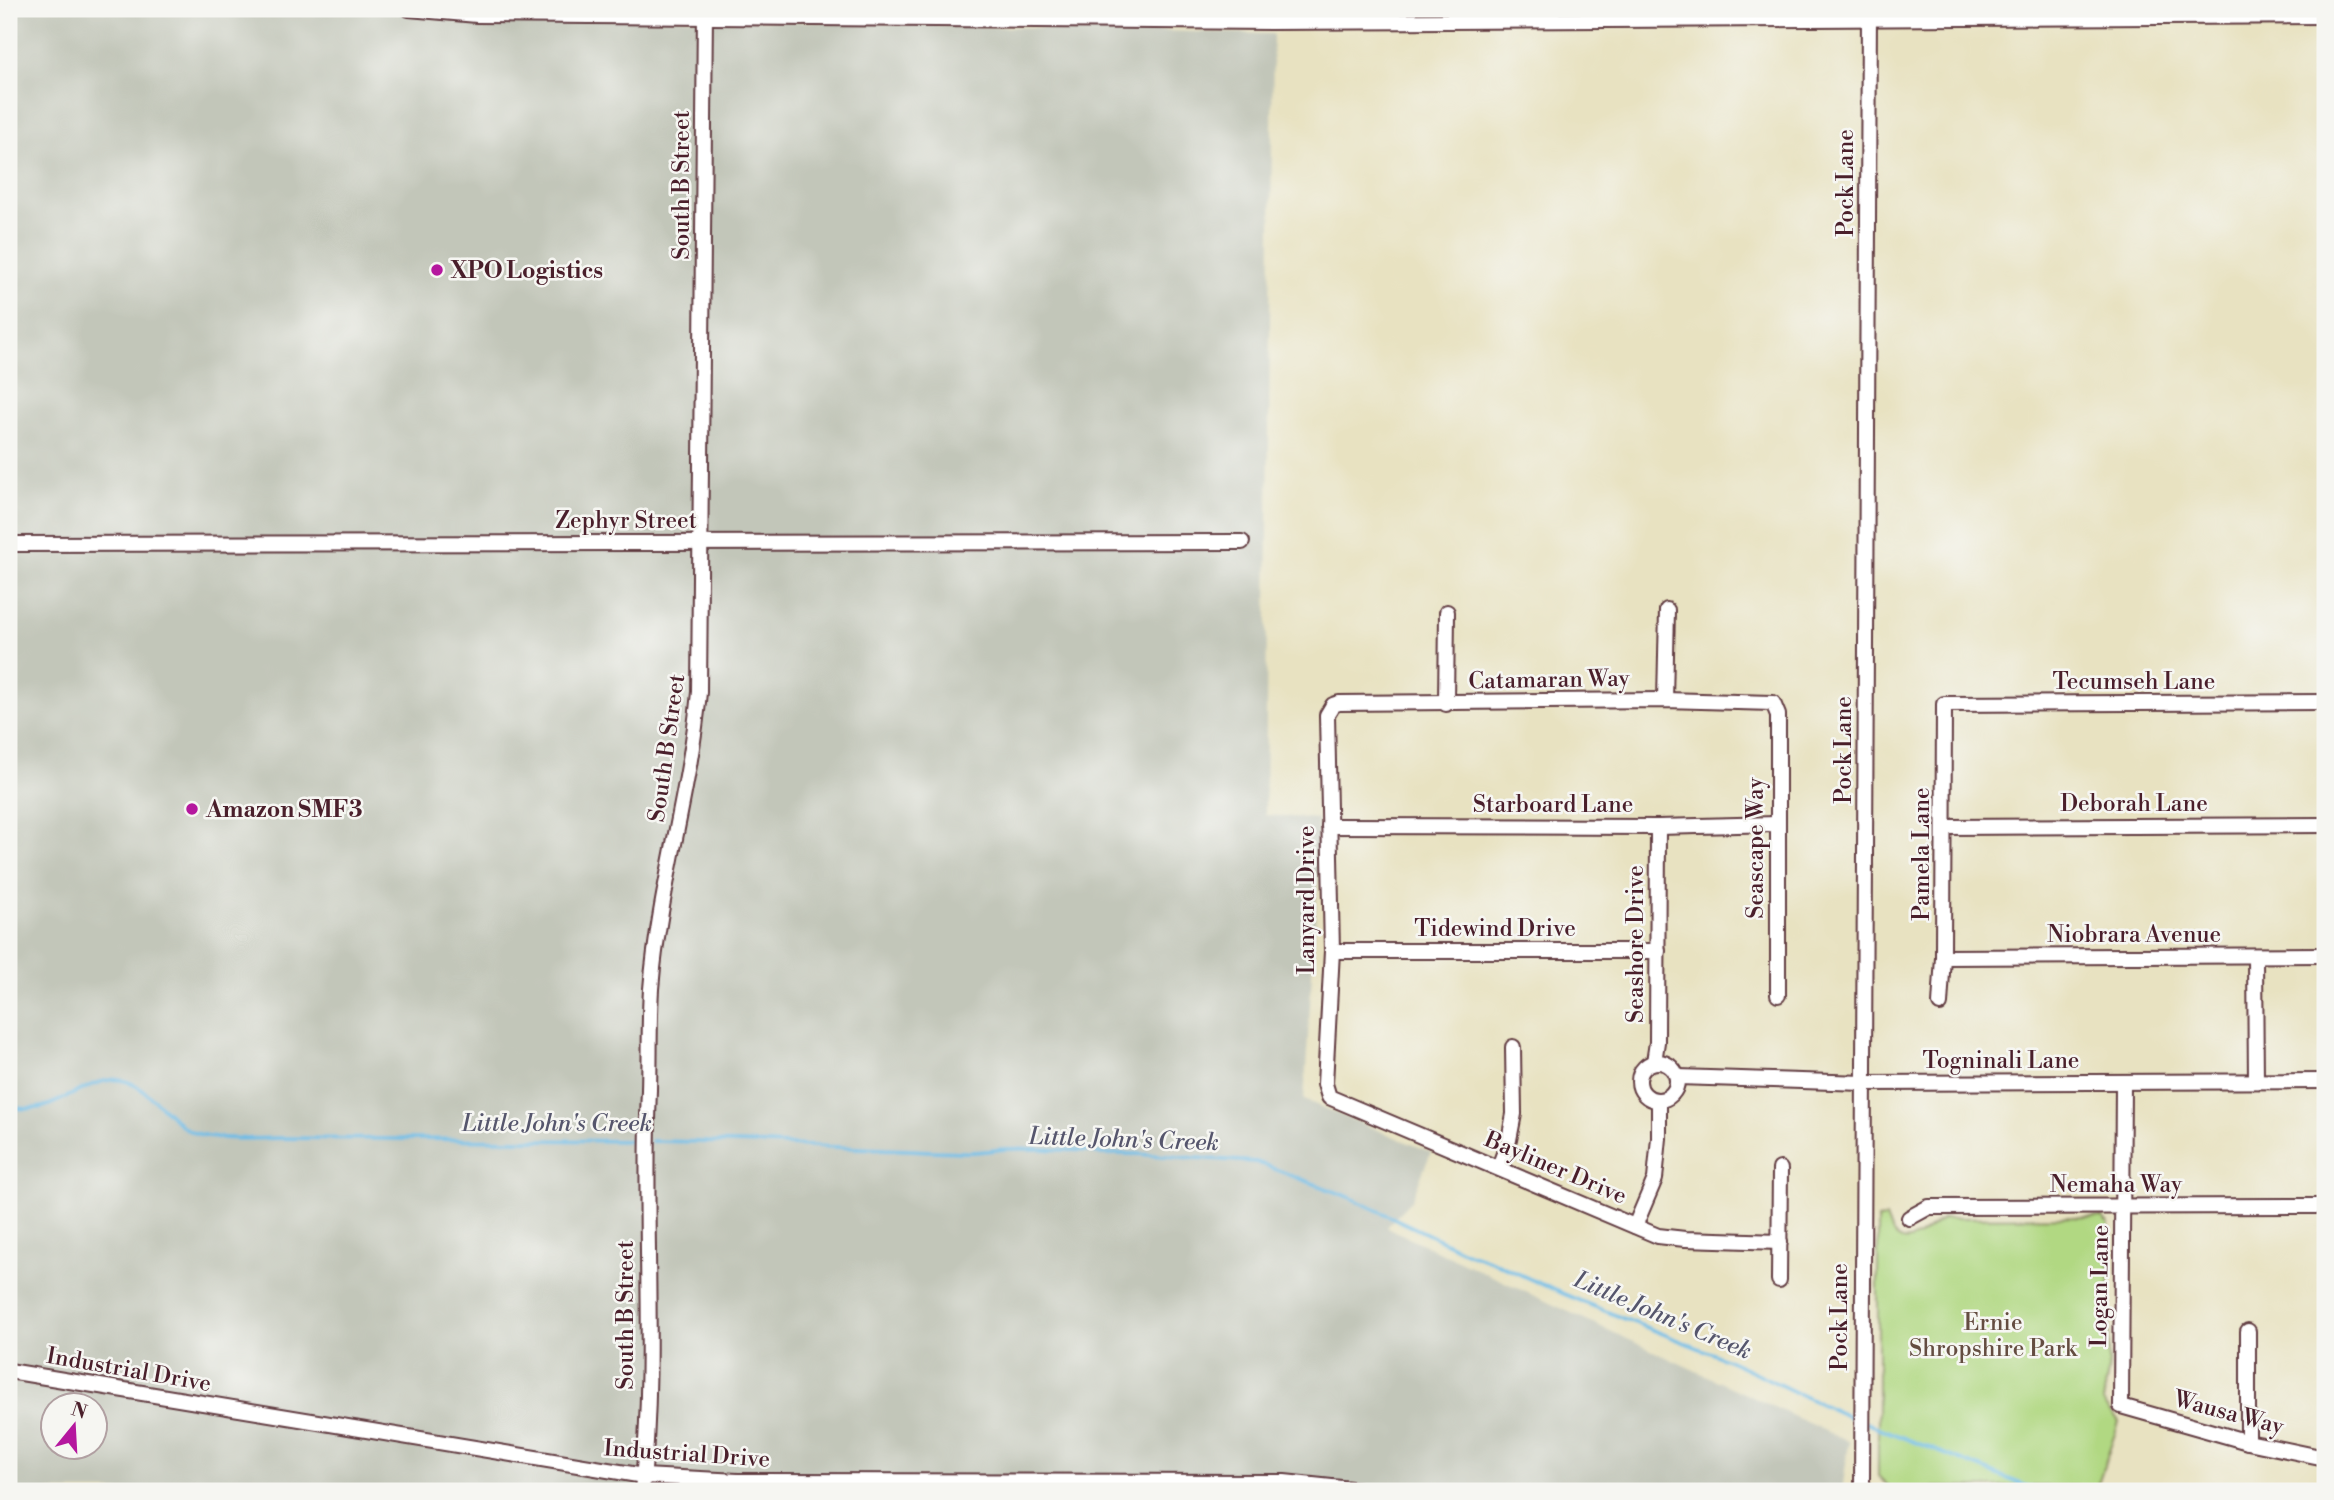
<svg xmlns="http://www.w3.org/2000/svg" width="2334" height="1500" font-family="'Libre Bodoni',serif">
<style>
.industrial{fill:#c2c6b9;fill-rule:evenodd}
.green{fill:#b1d882;stroke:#7e7c56;stroke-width:2}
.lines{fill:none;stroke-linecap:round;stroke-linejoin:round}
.stream{stroke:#6cbce7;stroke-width:3.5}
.minor-casing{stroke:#623c42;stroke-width:18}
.minor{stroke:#fff;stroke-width:14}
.poi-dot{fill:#b5179e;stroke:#f6f6f2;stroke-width:2.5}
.labels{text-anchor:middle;stroke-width:5;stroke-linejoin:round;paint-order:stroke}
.street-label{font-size:23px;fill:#4a1f2b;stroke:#f6f6f2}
.poi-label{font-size:23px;font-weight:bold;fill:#4a1f2b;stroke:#f6f6f2;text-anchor:start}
.park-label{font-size:23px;fill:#644d41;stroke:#f6f6f2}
.water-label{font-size:24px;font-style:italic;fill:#56566d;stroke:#f6f6f2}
</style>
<rect width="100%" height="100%" fill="#f6f6f2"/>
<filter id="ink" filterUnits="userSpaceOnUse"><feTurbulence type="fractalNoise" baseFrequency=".0143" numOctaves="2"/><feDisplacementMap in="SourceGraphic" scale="14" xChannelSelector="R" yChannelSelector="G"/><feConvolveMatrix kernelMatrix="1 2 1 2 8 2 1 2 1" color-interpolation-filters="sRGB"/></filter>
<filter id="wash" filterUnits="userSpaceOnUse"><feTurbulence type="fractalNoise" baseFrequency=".00686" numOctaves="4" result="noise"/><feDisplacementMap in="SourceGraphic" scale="28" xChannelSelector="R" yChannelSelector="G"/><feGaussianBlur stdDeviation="1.57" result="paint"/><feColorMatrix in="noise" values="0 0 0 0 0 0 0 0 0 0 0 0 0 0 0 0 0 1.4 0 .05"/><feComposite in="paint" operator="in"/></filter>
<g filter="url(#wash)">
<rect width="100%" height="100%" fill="#e8e2c1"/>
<path class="industrial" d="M 9,9 L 344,9 L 1273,34 L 1265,815 L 1317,819 L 1319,862 L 1304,1100 L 1431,1152 L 1412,1199 L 1386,1227 L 1849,1442 L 1842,1491 L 9,1491 ZM 52,1406 L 94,1406 L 94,1448 L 52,1448 Z"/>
<path class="green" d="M 2102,1217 L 2109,1224 L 2109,1365 L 2103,1402 L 2119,1422 L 2097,1486 L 1890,1488 L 1878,1476 L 1878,1219 L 1886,1218 C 1901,1263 1924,1228 1944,1218 Z"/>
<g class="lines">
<g class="stream">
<path d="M 9,1107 C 21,1109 34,1110 46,1106 C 68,1099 99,1076 121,1080 C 145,1084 166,1114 185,1128 C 202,1141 258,1139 279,1138 L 643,1141"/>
<path d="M 651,1141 C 755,1142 858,1149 962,1152 C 976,1153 991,1150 1005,1149 C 1033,1148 1062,1150 1091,1151 L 1100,1154 L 1136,1154 L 1256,1162 L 1349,1197 L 1468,1253 L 1492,1261 C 1566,1298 1643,1325 1718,1356 C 1766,1376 1811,1402 1859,1421"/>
<polyline points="1866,1423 2039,1491"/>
</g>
</g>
</g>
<g filter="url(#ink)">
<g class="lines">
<defs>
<g id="minor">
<polyline points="409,9 477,15 1271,22 2325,16"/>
<polyline points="9,544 1242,542"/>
<polyline points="1665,700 1667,610"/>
<polyline points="1446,704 1447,612"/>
<polyline points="1329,826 1658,827 1777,824"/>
<polyline points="1944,827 2325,825"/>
<polyline points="1332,951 1658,951"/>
<polyline points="2255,956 2256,1081"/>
<polyline points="1943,957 2325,955"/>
<polyline points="1778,995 1778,715 1773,703 1665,700 1339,703 1333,705 1327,715 1332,951 1325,1084 1329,1097 1658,1236 1685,1239 1780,1242"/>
<polyline points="1940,1004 1943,957 1944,704 2325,702"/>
<circle cx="1658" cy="1081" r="19"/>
<polyline points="1654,1062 1657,1042 1658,827"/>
<polyline points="1678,1077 1864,1083 2325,1081"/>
<polyline points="2123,1082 2121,1406 2248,1442 2325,1458"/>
<polyline points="1499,1167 1509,1140 1514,1114 1513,1047"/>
<polyline points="1909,1218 1929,1207 2325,1206"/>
<polyline points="1635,1226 1655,1179 1659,1138 1659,1101"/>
<polyline points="1779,1280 1780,1169"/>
<polyline points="9,1371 644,1476 738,1481 1284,1482 1370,1491"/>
<polyline points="2248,1442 2248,1331"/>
<path d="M 642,1491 C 656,1358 643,1223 649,1090 C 650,1056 649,1023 651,989 C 659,889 690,792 699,692 L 705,10"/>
<polyline points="1862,1491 1869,9"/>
</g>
</defs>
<use href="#minor" class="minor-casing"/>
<use href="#minor" class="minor"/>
</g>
</g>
<g class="poi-dot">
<circle cx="437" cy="270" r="7"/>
<circle cx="192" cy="809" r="7"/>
</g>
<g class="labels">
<g class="street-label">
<text transform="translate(1845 183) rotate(-90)" y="8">Pock Lane</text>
<text transform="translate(681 185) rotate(-90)" y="8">South B Street</text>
<text x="626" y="528">Zephyr Street</text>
<text transform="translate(1549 679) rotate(-1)" y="8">Catamaran Way</text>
<text x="2134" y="689">Tecumseh Lane</text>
<text transform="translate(666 748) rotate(-82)" y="8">South B Street</text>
<text transform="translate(1843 750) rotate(-90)" y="8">Pock Lane</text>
<text x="2134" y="811">Deborah Lane</text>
<text x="1553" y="812">Starboard Lane</text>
<text transform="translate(1755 848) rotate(-90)" y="8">Seascape Way</text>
<text transform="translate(1921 854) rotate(-90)" y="8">Pamela Lane</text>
<text transform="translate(1306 900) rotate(-90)" y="8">Lanyard Drive</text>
<text x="1495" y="936">Tidewind Drive</text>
<text x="2134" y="942">Niobrara Avenue</text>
<text transform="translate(1635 944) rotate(-90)" y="8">Seashore Drive</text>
<text x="2001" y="1068">Togninali Lane</text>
<text transform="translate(1556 1167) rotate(23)" y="8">Bayliner Drive</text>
<text x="2116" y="1192">Nemaha Way</text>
<text transform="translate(2099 1286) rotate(-89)" y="8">Logan Lane</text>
<text transform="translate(625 1315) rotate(-90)" y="8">South B Street</text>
<text transform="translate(1839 1317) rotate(-90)" y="8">Pock Lane</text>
<text transform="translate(129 1369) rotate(10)" y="8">Industrial Drive</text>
<text transform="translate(2229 1412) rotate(15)" y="8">Wausa Way</text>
<text transform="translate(687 1453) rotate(4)" y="8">Industrial Drive</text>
</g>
<g class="poi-label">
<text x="451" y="278">XPO Logistics</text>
<text x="206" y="817">Amazon SMF3</text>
</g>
<g class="park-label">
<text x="1993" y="1330">Ernie<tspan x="1993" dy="26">Shropshire Park</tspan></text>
</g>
<g class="water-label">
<text x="557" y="1131">Little John's Creek</text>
<text transform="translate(1124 1139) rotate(2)" y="8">Little John's Creek</text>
<text transform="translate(1663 1315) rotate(23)" y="8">Little John's Creek</text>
</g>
</g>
<rect width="2334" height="1500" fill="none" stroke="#f6f6f2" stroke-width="35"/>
<g transform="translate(74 1426) rotate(18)"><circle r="33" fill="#f6f6f2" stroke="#b1a0a2" stroke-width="2"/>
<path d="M0-5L12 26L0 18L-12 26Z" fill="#b5179e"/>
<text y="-10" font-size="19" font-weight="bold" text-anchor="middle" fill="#4a1f2b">N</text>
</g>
</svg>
